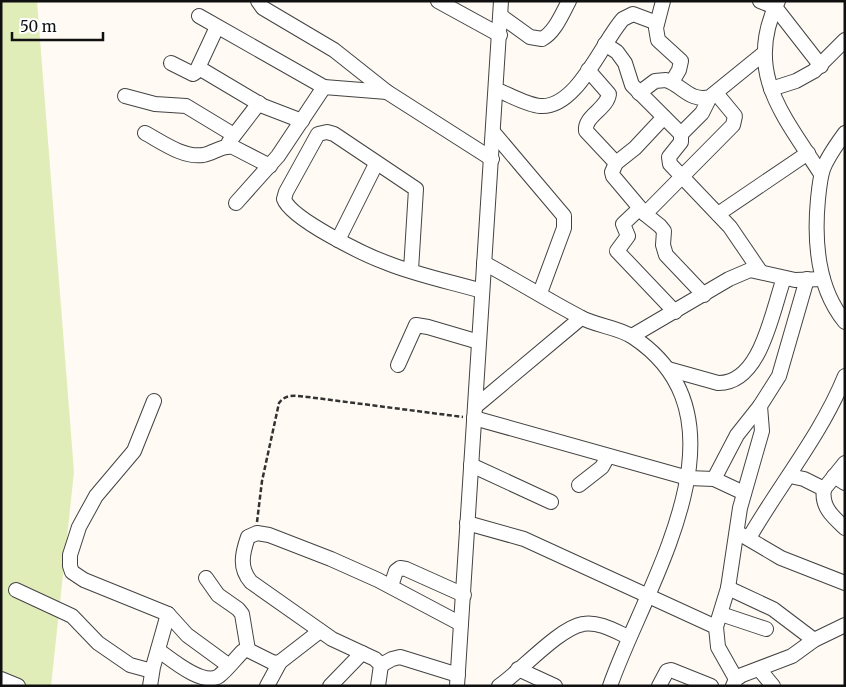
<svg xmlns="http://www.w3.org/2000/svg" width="846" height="687" font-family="Merriweather,serif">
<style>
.green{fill:#e1edb9}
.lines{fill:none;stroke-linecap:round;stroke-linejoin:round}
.minor-casing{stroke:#434343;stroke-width:16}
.path{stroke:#323232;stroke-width:2.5;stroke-dasharray:5 2.5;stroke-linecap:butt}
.minor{stroke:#fff;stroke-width:14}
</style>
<rect width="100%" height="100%" fill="#fffaf3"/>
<polygon class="green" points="1,1 37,1 74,472 51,686 1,686"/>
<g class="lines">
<defs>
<g id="minor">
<polyline points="258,1 263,8 334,50 387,92 492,159"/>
<polyline points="438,1 500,35"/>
<polyline points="663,1 656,28 658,40 681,61 679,70 672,82"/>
<polyline points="760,1 775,7 821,66"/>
<path d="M 778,1 C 743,72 784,116 821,174"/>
<polyline points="199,16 324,87"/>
<path d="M 501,16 L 530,37 L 542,39 C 555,32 562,14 569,1"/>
<polyline points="605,44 617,52 625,63 632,85 681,134 681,142 669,157 670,164 730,227 760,271"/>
<polyline points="171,63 193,74 196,72 217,27"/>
<polyline points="199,68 263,106 302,121"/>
<path d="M 588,70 L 609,94 C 607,109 584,116 586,131 L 616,163"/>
<polyline points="771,89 796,81 814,71 845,40"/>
<path d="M 497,90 C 510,95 527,105 540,106 C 577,109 602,42 623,19 L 633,14 L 657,23"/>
<path d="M 639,93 L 655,81 L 666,80 C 683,86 690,102 710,97 L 763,54"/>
<polyline points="125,96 155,104 186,106 234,135"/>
<polyline points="664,117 635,148 616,163 612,172 613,176 645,214 660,226 664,231 663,245 666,255 704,295"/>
<polyline points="493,132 564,216 564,228 540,293"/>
<path d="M 145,133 C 162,142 183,158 203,155 C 214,153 222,145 233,147 L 270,166"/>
<path d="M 845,133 C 837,144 828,156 823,169 C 820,178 819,189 818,199 C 814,241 817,288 845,322"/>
<polyline points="681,134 702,113 710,97"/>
<polyline points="229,142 259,103"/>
<polyline points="236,203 278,156 324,87 387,92"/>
<polyline points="640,208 623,224 628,236 617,251 675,312"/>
<polyline points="645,214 733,125 735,116 716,93"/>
<polyline points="718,214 808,153"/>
<polyline points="338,240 376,164"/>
<path d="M 484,263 C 516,280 547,300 580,317 C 596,326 618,327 633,337 C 758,420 645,585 610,686"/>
<path d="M 411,270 L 416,189 L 334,134 L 327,132 L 318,134 L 286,192 L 284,199 C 291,219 365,255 387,263 C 417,275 451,282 482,291"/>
<polyline points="632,336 729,279 750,270 795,280 823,279"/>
<polyline points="398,365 416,325 428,327 479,342"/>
<path d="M 668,369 L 718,383 C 761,384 772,311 784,278"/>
<polyline points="154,401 134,451 96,496 79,527 70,555 70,566 72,572 84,580 168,614 187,635 228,665"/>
<polyline points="476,406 581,318"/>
<polyline points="474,418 688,478 714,479 744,493"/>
<polyline points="471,465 551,502"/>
<path d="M 790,476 L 804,479 L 824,489 C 821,507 833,517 845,528"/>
<polyline points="834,476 845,483"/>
<polyline points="714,479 737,435 760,406"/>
<polyline points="579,485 602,467 608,456"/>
<polyline points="824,489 845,463"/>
<polyline points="467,523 524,539 716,627"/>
<polyline points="742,535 781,558 845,583"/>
<path d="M 749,538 C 780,484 821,435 845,376"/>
<polyline points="206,578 218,595 238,609 242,614 248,650"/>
<polyline points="391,586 396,571 400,568 406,569 464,595"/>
<polyline points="728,588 773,609 814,640"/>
<polyline points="16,590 72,616 98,643 130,665 152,671"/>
<polyline points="721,614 766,629"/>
<path d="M 158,650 C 171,659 203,687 219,676 C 227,670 235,659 243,651 L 248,650 L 274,663 L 280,662 L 320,631"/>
<polyline points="381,665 392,659 400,657 458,675"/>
<polyline points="518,669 555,686"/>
<polyline points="759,669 773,686"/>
<polyline points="1,679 18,686"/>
<polyline points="736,679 718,647 716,627 728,588 740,508 762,431 760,406 779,376 807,279"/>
<polyline points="150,686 153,667 168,614"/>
<polyline points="267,686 280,662"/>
<polyline points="330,686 362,653"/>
<path d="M 378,686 L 381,665 L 375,659 L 332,639 L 251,582 C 239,568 242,554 248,537 L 257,533 L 269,535 L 331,559 L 378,580 L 461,624"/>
<polyline points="457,686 501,1"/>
<path d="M 499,686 C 521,671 559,628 583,624 C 598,621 615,631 628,637"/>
<polyline points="659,686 667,671 671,670 711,686"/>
<polyline points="733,686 736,679 742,675 792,656 814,640 845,625"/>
</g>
</defs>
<use href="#minor" class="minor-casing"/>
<path class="path" d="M 257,522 L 262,481 L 279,403 C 286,393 297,396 308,397 L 463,417"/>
<use href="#minor" class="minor"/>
</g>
<rect width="846" height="687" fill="none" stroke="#101010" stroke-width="5"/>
<path d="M12 32v8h91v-8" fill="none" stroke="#101010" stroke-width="2.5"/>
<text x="20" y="32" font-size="15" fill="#101010" stroke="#ffffff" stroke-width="4" paint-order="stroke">50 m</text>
</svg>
